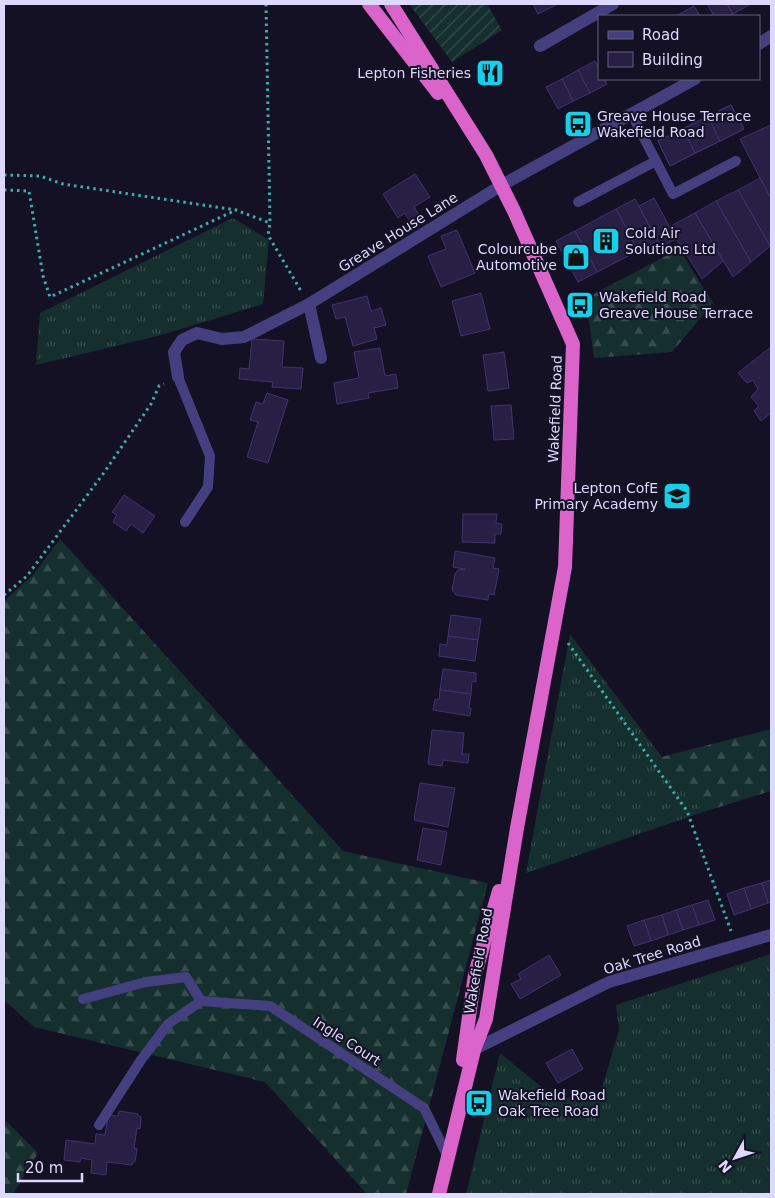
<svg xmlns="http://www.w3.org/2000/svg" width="775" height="1198" font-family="'DejaVu Sans',sans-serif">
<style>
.grass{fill:url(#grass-tufts)}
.forest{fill:url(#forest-firs)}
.garden{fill:url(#garden-furrows)}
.building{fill:#271f44;stroke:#40336e}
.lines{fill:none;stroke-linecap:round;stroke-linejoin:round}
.path{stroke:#3aaeaa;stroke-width:3;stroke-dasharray:2.5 4;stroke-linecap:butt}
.service{stroke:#444080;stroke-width:10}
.minor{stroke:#444080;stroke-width:12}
.trunk{stroke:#da64c9;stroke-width:14}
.labels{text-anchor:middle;stroke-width:4;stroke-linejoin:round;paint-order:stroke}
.poi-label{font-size:14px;fill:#ddd8fc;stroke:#151125;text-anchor:start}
.street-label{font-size:14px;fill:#ddd8fc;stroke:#151125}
</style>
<defs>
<pattern id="grass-tufts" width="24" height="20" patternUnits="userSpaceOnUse" patternTransform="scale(1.25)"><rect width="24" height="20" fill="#152e2e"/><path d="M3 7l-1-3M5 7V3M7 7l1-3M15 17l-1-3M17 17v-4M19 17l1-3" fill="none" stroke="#374c4d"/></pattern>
<pattern id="forest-firs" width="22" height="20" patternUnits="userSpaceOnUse" patternTransform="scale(1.25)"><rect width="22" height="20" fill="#152e2e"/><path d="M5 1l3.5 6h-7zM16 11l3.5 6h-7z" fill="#374c4d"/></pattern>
<pattern id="garden-furrows" width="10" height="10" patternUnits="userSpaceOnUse" patternTransform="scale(1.25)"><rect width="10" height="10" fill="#152e2e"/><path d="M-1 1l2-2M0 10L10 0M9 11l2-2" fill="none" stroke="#374c4d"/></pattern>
</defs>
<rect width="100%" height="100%" fill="#151125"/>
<g class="grass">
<polygon points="233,218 269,240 263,304 158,336 36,365 40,313"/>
<polygon points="570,634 703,812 526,873"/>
<polygon points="771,954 771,1194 466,1194 500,1053 557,1100 601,1091 619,1030 616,1005"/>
</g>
<g class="forest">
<polygon points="679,249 713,303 672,352 594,358 586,298"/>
<polygon points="60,539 343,851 488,883 406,1194 367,1194 265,1082 34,1027 4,1000 4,601 33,575"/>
<polygon points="771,729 771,791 703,812 661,757"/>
<polygon points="4,1119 38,1153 13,1194 4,1194"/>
</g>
<polygon class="garden" points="409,4 487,4 502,30 452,62"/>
<g class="building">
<polygon points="533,4 558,4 538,14"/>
<polygon points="707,4 727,4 733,14 728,16 714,16"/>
<polygon points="727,4 749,4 749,5 733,14"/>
<polygon points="694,6 700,16 676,16"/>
<polygon points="498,61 504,70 482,85 476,75"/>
<polygon points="595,61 599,68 599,79 604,79 607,84 590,93 578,70"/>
<polygon points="578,70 590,93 573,101 562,79"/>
<polygon points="562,79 573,101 558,109 546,87"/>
<polygon points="731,105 744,129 720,141 708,116"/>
<polygon points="731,105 744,129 670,166 658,141"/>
<polygon points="708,116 720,141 695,153 683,129"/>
<polygon points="771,125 771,199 740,139"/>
<polygon points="683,129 695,153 670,166 658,141"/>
<polygon points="415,174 430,197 414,207 422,219 412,225 405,213 398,218 383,194"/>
<polygon points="760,178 771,199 770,246 738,190"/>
<polygon points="738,190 770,246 751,262 716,201"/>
<polygon points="654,198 676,239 660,247 639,206"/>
<polygon points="635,199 657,241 638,251 616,209"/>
<polygon points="716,201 751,262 733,277 695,213"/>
<polygon points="616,209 638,251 597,272 575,231"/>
<polygon points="695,213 723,261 702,279 669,227"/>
<polygon points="457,230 475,273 441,287 428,256 446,249 441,236"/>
<polygon points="575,231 597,272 578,282 556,241"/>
<polygon points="481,293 490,329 461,336 452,301"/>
<polygon points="367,296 371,311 381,308 386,325 374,328 377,339 353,346 345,317 336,319 332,305"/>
<polygon points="252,339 284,341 282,367 303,368 301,389 272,387 273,382 239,379 240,368 249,369"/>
<polygon points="771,347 771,413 761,421 754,411 759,406 751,397 758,389 753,380 747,383 738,373"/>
<polygon points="380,348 385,376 396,374 398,388 368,393 369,398 337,404 334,383 359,378 354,352"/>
<polygon points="504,352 509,388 488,391 483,355"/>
<polygon points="267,393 288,400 268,463 247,457 258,422 250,420 256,402 263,404"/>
<polygon points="511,405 514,439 494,440 491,406"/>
<polygon points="124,495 155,516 143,533 131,524 126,531 113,522 117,515 112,512"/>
<polygon points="463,514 497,514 496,523 502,524 501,534 495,534 495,543 462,542"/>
<polygon points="455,551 495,558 493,568 499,569 494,595 489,594 488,600 456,595 452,590 455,574 458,570 465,569 453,567"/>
<polygon points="451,615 481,619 478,640 448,636"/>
<polygon points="448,636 478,640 475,661 439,656 440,644 447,645"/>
<polygon points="443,669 476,673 476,682 472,681 471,694 440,690"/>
<polygon points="440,690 471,694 469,708 471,708 470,716 433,710 435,699 439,700"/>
<polygon points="432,730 464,733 462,754 469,754 468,763 443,760 442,766 428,764"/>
<polygon points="420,783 455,788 448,827 414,820"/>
<polygon points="423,828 447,832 441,865 417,860"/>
<polygon points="771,880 771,902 768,903 762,883"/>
<polygon points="762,883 768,903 751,909 744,888"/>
<polygon points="744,888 751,909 734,915 727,894"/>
<polygon points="708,900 715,920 699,925 692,905"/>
<polygon points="692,905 699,925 683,930 676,910"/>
<polygon points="676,910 683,930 668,935 662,915"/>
<polygon points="662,915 668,935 651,941 644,920"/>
<polygon points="644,920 651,941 634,946 627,926"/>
<polygon points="549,955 561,975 520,999 511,984 521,979 518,974"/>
<polygon points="572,1049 583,1069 558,1083 546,1063"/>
<polygon points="119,1111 138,1114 138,1116 141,1117 140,1129 137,1128 134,1148 137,1149 135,1162 133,1162 132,1165 107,1162 106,1175 91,1173 92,1160 81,1158 80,1162 64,1160 66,1140 95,1144 96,1134 105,1135 108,1115 118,1116"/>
</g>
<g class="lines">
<g class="path">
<polyline points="266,4 270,223 268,235 301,291"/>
<polyline points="4,175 40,176 63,184 236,210 270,223"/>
<polyline points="4,190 29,191 43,276 50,297 236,210"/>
<polyline points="4,595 27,576 103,474 151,404 159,386 164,384"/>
<polyline points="568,643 687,811 731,931"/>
</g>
<g class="service">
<polyline points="631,113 673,194 736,161"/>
<polyline points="578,202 656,161"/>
<polyline points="178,377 210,456 208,487 185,522"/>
<polyline points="83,999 146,982 186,977 201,1001"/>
<polyline points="99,1125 141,1060 168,1024 201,1001 270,1006 424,1108 447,1155"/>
</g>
<g class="minor">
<polyline points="759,44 771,36"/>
<polyline points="540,46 613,4"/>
<polyline points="309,304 321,358"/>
<polyline points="178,377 174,352 182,340 197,333 222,339 244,337 309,304 502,185 695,79"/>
<polyline points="469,1052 609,982 771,935"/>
</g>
<g class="trunk">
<polyline points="369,4 438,93"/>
<polyline points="391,4 486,155 514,211 573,344 565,567 517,828 486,1019 474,1050 439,1194"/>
<polyline points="463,1060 475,974 499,891"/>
</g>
</g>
<defs>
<symbol id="restaurant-square" viewBox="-11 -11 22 22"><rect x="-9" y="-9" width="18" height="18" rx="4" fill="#15d0eb" stroke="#151125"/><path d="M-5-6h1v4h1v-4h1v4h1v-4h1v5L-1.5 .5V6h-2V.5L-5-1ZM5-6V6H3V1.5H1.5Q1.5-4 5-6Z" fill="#111"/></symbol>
<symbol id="bus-square" viewBox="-11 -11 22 22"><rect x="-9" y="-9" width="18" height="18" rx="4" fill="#15d0eb" stroke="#151125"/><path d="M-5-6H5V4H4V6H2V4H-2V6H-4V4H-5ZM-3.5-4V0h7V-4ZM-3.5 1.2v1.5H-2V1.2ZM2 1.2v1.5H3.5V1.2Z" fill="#111"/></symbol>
<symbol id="building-square" viewBox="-11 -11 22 22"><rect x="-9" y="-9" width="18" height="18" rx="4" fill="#15d0eb" stroke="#151125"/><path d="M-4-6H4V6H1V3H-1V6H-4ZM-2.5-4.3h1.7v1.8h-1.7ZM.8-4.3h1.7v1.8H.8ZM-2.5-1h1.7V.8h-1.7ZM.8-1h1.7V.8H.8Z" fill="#111"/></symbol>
<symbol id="shop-square" viewBox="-11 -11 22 22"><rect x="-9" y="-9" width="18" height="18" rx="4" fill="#15d0eb" stroke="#151125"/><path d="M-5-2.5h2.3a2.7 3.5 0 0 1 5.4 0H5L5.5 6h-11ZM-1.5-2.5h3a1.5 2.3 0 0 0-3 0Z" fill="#111"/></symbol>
<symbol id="school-square" viewBox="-11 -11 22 22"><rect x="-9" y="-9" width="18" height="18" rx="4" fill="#15d0eb" stroke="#151125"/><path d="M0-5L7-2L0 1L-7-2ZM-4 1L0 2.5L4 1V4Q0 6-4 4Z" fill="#111"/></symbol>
</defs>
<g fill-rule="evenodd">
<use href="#restaurant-square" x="474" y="57" width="32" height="32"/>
<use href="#bus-square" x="562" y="108" width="32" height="32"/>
<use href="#building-square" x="590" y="225" width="32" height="32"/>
<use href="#shop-square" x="560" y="241" width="32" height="32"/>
<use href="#bus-square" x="564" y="289" width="32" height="32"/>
<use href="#school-square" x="661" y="480" width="32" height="32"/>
<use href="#bus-square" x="463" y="1087" width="32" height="32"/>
</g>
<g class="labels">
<g class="poi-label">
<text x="471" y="78" text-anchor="end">Lepton Fisheries</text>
<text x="597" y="121">Greave House Terrace<tspan x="597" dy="16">Wakefield Road</tspan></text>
<text x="625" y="238">Cold Air<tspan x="625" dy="16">Solutions Ltd</tspan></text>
<text x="557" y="254" text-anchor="end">Colourcube<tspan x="557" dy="16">Automotive</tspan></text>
<text x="599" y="302">Wakefield Road<tspan x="599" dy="16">Greave House Terrace</tspan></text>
<text x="658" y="493" text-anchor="end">Lepton CofE<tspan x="658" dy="16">Primary Academy</tspan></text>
<text x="498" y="1100">Wakefield Road<tspan x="498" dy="16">Oak Tree Road</tspan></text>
</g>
<g class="street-label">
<text transform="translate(398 232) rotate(-32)" y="5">Greave House Lane</text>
<text transform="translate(555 409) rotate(-88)" y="5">Wakefield Road</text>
<text transform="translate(652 955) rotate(-17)" y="5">Oak Tree Road</text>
<text transform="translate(478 961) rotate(-80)" y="5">Wakefield Road</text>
<text transform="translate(347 1041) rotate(33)" y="5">Ingle Court</text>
</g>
</g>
<rect width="775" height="1198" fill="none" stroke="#ddd8fc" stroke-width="10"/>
<rect x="598" y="15" width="162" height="65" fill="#151125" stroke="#65617b"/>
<rect x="608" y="31" width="25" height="8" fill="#444080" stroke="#65617b"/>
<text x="642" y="40" font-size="15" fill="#ddd8fc">Road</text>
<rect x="608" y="52" width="25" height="15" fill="#271f44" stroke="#65617b"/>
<text x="642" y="65" font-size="15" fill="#ddd8fc">Building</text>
<g transform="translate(735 1158) rotate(230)" stroke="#151125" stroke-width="4" paint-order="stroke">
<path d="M0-4L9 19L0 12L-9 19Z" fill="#ddd8fc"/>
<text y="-8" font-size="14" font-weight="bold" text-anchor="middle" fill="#ddd8fc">N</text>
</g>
<path d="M18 1173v8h64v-8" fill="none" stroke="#ddd8fc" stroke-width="2.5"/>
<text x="25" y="1173" font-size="15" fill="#ddd8fc" stroke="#151125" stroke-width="4" paint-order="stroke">20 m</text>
</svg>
